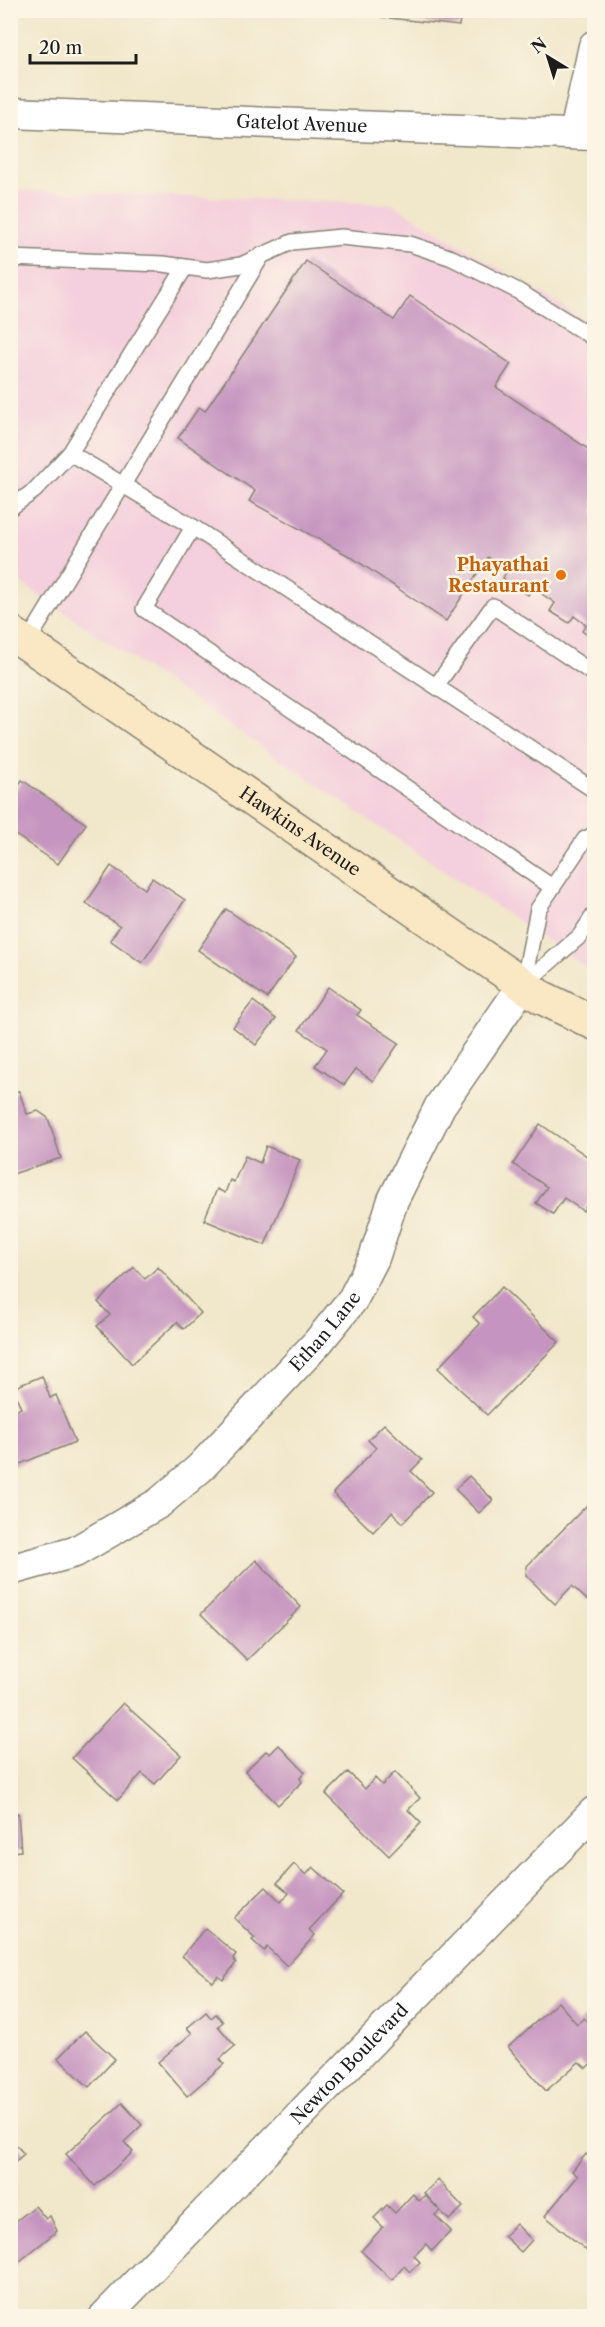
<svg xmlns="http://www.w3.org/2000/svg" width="605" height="2327" font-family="'Libre Caslon Text',serif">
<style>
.built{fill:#f4cfdd}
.building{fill:#c694c0}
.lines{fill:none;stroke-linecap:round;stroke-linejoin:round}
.lane-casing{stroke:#868274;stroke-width:18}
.street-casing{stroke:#868274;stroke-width:33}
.secondary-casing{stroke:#868274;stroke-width:36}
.lane{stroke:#fff;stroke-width:15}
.street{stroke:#fff;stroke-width:30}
.secondary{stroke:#fae7c3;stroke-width:33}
.food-dot{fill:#e8710a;stroke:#fcf5e5;stroke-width:2}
.labels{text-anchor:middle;stroke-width:5;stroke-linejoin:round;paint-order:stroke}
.street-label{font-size:18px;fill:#1c1c1c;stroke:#fcf5e5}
.food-label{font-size:18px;font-weight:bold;fill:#c56008;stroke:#fcf5e5;text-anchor:end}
</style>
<rect width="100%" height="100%" fill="#fcf5e5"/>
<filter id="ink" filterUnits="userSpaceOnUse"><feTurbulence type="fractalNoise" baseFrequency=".0167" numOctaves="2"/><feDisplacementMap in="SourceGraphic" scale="12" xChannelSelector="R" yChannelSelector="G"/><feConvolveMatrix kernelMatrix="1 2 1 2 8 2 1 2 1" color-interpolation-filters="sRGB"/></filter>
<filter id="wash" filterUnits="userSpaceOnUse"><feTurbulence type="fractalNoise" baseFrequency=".008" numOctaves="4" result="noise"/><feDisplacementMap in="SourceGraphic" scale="24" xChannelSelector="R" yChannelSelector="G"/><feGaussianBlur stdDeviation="1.35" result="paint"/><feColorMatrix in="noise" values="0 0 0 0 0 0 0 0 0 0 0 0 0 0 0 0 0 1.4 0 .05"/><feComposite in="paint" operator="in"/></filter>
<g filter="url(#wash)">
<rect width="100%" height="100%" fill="#f1e7cb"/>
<polygon class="built" points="11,190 392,204 594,326 594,973 11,576"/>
<g id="blocks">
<g class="building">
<polygon points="382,10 461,10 459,26 381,17"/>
<polygon points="306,261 394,320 410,296 511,364 496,387 594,453 594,640 582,631 586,625 574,616 569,623 550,611 555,603 533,588 528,595 503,578 507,570 488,557 446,621 351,557 249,501 255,491 178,438 199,407 205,411"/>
<polygon points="22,780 86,824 58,864 10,831 10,798"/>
<polygon points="111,866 145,889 152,878 185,900 142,963 110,940 120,926 86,903"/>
<polygon points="226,909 296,957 267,998 198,950"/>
<polygon points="328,987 361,1010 357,1015 399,1043 373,1081 356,1069 344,1085 315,1066 327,1049 299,1030"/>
<polygon points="253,1001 276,1019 256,1045 233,1027"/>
<polygon points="19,1091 27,1114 38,1111 48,1118 61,1158 10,1175 10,1093"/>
<polygon points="540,1124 594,1161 594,1194 583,1211 564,1198 553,1214 536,1203 547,1187 513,1164"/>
<polygon points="266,1146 300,1160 265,1245 204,1220 217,1189 225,1193 230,1180 234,1182 245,1156 260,1163"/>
<polygon points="134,1267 145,1279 158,1267 201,1313 184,1329 177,1322 132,1364 97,1326 110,1315 98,1302"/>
<polygon points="502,1287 559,1342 487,1415 438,1368 480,1324 473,1317"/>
<polygon points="42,1376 50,1398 56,1395 75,1442 10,1468 10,1412 21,1408 13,1388"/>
<polygon points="384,1424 422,1460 411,1471 432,1492 403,1523 392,1512 373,1532 333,1493 376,1448 368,1440"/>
<polygon points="469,1476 493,1500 479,1513 455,1489"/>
<polygon points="594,1498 594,1599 586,1599 572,1586 555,1604 526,1575 527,1566"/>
<polygon points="256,1560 301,1607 247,1660 201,1614"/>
<polygon points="123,1703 181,1755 155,1784 142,1773 118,1800 72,1758"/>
<polygon points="279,1745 305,1772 300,1778 302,1782 278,1805 245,1771 266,1751 270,1754"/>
<polygon points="348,1772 365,1789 375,1778 382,1785 395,1772 420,1798 408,1810 421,1823 389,1856 326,1794"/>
<polygon points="18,1813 21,1851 10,1852 10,1814"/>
<polygon points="294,1864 306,1875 313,1867 343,1894 309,1930 315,1935 287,1966 267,1947 264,1951 252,1940 255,1938 234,1918 266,1887 281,1902 289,1893 277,1883"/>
<polygon points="205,1928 236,1954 233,1958 236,1963 223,1980 218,1976 213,1982 182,1956"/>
<polygon points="558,2002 577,2024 584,2018 594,2029 594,2061 586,2068 579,2062 546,2091 508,2047"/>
<polygon points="206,2012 211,2018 216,2014 223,2022 218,2026 235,2046 220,2059 224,2064 187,2096 158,2062 192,2033 187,2028"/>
<polygon points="85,2031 115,2059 89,2087 58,2058"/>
<polygon points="122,2103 142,2125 124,2142 133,2152 95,2186 66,2154"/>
<polygon points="10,2138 24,2154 10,2166"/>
<polygon points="586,2154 594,2161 594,2239 586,2250 545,2216 578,2176 572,2171"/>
<polygon points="438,2180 463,2207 449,2220 424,2193"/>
<polygon points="413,2194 419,2201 425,2195 440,2211 435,2215 451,2231 432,2251 426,2244 414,2256 420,2262 410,2272 404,2266 392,2280 361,2251 383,2227 374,2218 387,2205 395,2213"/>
<polygon points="35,2206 46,2219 50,2216 57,2231 10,2269 10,2214 16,2221"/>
<polygon points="516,2224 532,2240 521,2252 504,2236"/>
</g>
</g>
</g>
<g filter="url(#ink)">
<use href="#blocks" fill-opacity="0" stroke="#868274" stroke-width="1.5"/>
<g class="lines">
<defs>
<g id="lane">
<polyline points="10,258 163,264 207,270 241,265 292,242 341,237 410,244 452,258 516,290 594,338"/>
<polyline points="184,269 70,453 193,527 594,790"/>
<polyline points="10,508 34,491 70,453"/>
<polyline points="193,527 144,609 552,887"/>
<polyline points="27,643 262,255"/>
<polyline points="436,686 493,606 594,674"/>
<polyline points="523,985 538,909 585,839 594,835"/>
<polyline points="523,985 580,936 594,915"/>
</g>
<g id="street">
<path id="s1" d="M 10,113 L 594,135"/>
<polyline points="575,133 594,46"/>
<path id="s2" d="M 10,1570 L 75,1552 L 159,1503 L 200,1468 L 318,1342 L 353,1299 L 374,1258 L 393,1200 L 440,1106 L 523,985"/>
<path id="s3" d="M 105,2316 L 594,1812"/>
</g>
<g id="secondary">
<path id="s4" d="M 10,632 L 541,997 L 594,1023"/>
</g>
</defs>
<use href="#lane" class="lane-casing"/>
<use href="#street" class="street-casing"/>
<use href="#secondary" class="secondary-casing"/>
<use href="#lane" class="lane"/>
<use href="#street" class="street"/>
<use href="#secondary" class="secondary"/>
</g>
</g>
<circle class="food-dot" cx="561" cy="575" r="6"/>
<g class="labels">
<g class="street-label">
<text dy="6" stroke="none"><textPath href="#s1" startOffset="292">Gatelot Avenue</textPath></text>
<text dy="6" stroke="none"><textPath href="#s4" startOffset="352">Hawkins Avenue</textPath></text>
<text dy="6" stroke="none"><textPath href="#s2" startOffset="404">Ethan Lane</textPath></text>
<text dy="6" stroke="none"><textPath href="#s3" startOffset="351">Newton Boulevard</textPath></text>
</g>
<g class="food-label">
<text x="549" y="571">Phayathai<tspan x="549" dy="21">Restaurant</tspan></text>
</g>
</g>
<rect width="605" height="2327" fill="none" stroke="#fcf5e5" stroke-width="36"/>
<g transform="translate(548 57) rotate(322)" stroke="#fcf5e5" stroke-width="4.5" paint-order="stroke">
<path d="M0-4.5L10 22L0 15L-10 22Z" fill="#1c1c1c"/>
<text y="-9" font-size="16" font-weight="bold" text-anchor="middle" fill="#1c1c1c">N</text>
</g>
<path d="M30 54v9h106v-9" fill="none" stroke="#1c1c1c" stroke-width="3"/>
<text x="39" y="54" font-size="18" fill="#1c1c1c" stroke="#fcf5e5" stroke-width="4.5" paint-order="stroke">20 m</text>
</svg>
